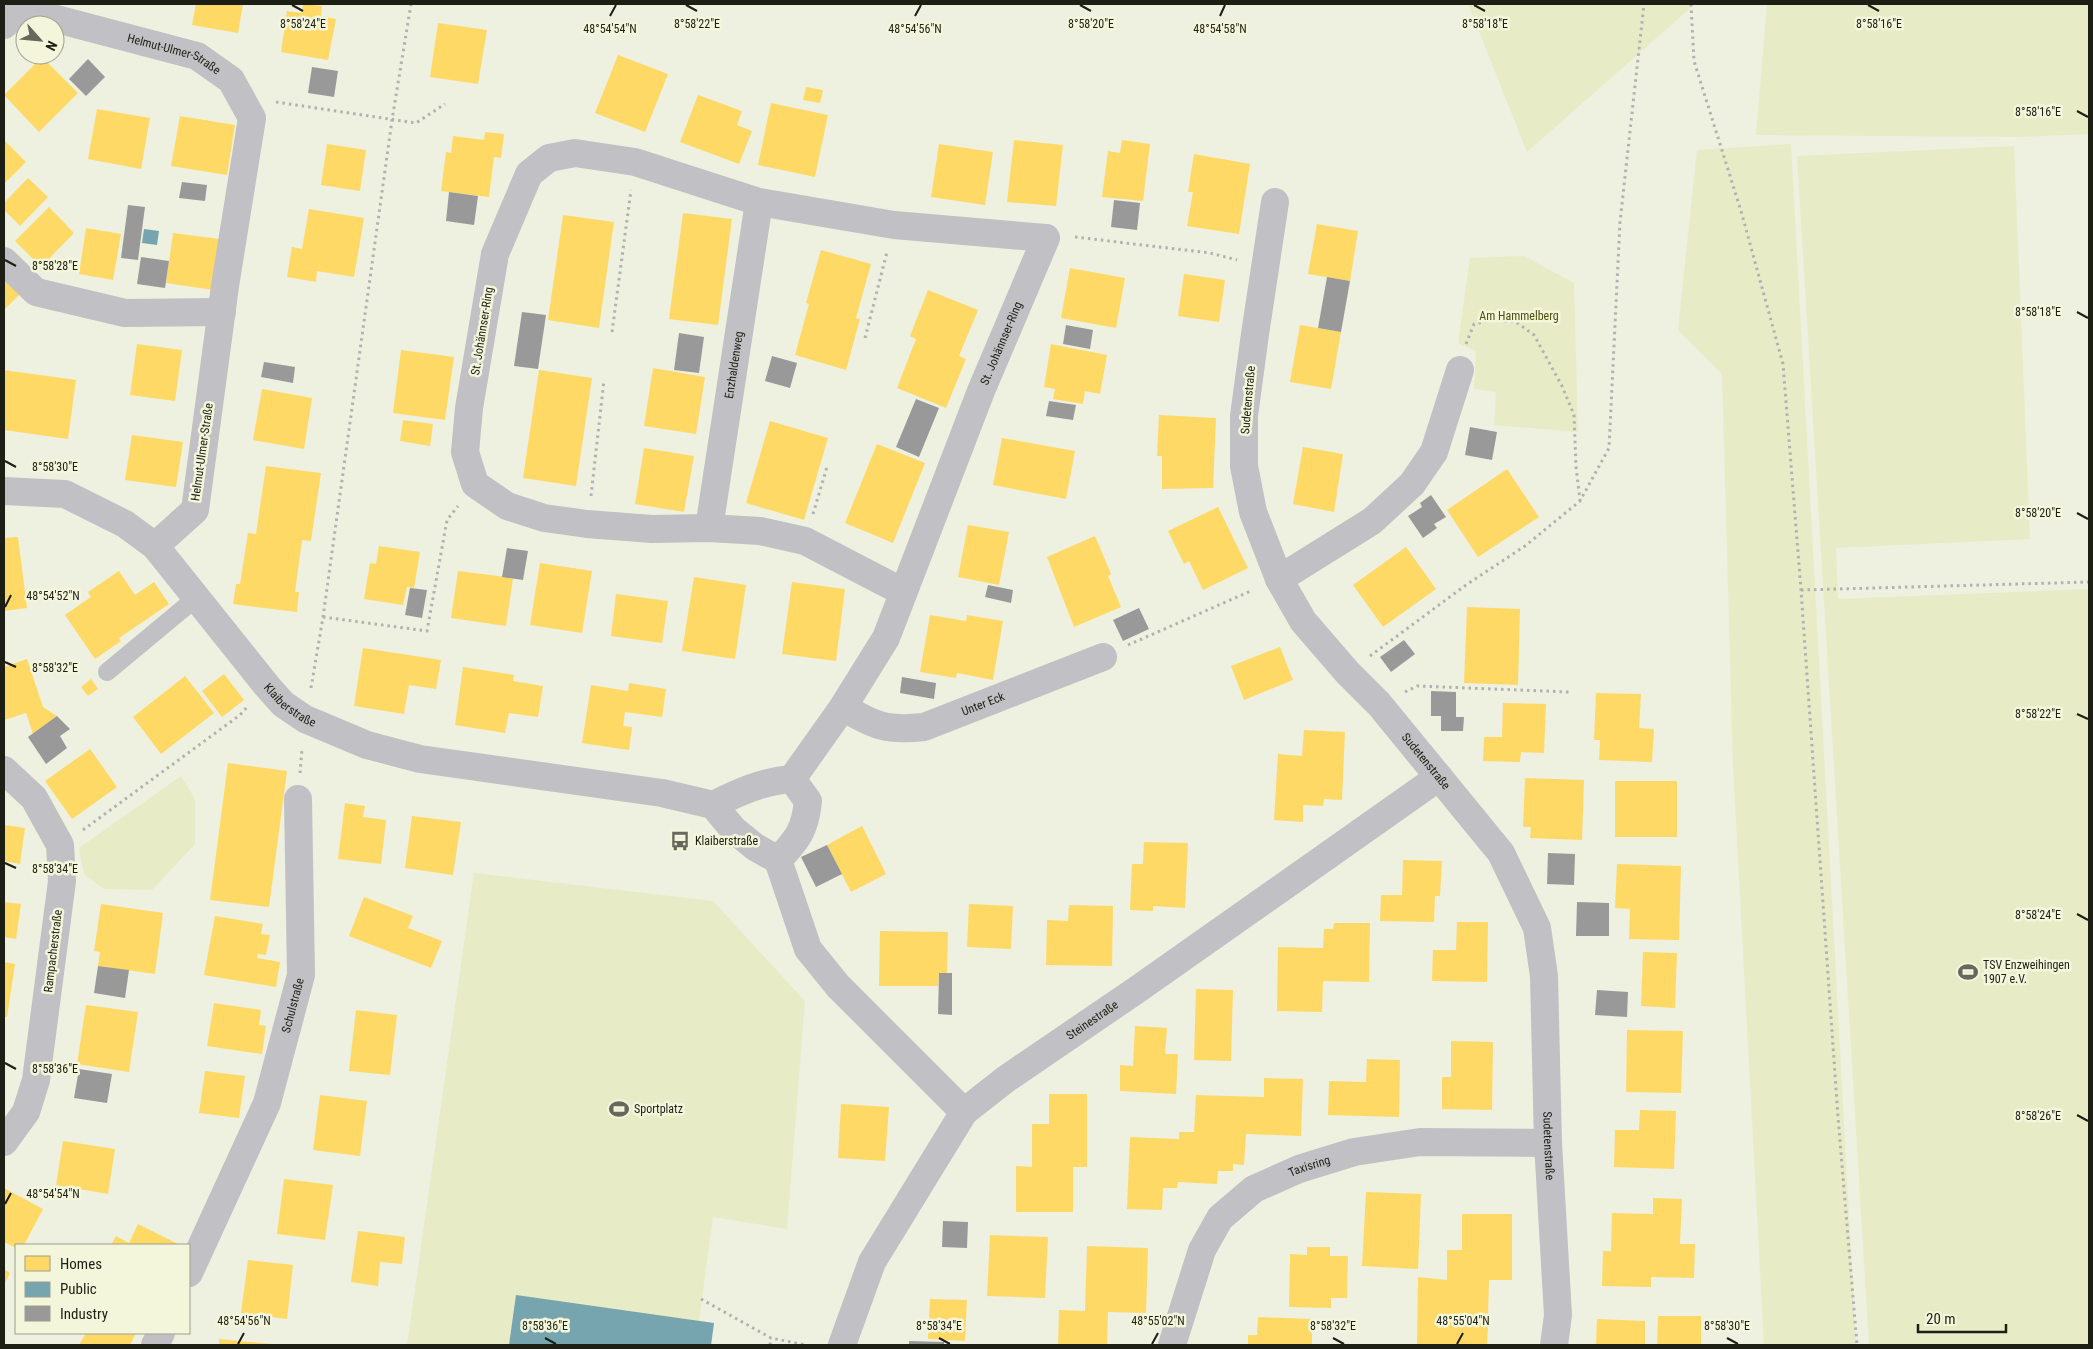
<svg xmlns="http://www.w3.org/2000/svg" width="2093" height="1349" font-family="'Roboto Condensed',sans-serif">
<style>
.green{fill:#e8ecc6}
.homes{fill:#ffd966}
.public{fill:#76a5af}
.industry{fill:#999}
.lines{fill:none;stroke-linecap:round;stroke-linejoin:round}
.path{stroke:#b2b1b1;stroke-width:3;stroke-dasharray:2.5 4;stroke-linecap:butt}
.lane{stroke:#c1c0c4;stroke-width:18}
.street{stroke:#c1c0c4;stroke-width:28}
.ticks{fill:none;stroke:#1d1e14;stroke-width:2}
.labels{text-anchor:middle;stroke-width:5;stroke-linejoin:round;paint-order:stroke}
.street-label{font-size:12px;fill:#1d1e14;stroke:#f3f6da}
.park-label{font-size:12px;fill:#4d500e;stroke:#f3f6da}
.poi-label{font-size:12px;fill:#1d1e14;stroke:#f3f6da;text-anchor:start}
.ticks-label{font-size:12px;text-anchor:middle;fill:#1d1e14;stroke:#f3f6da;stroke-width:5;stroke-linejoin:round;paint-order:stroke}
</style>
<rect width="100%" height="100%" fill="#eef0e0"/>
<g class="green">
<polygon points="1468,4 1695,4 1527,152"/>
<polygon points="1767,4 2089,4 2089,134 2022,137 1756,135"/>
<polygon points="1791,144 1856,1345 1764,1345 1733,766 1722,374 1678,330 1697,150"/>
<polygon points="2014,146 2030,539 1836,548 1838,599 2089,589 2089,1345 1869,1345 1797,156"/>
<polygon points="1524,256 1574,283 1578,432 1494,425 1496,392 1474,389 1476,351 1458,343 1470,258"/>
<polygon points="181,776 195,799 195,844 152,890 104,889 84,874 79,848"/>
<polygon points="474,873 713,901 805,1001 787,1229 713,1217 699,1321 714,1323 711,1345 407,1345"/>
</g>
<g class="homes">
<polygon points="196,4 243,4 238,33 192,25"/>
<polygon points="303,4 322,6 321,16 336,19 328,60 281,52 287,11 302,13"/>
<polygon points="438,23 487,30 478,84 430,77"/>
<polygon points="618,55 668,74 645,132 595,113"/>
<polygon points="42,57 78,93 39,132 4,95"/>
<polygon points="806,87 823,90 820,103 803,100"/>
<polygon points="698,95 742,111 737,125 752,131 739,164 680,142"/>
<polygon points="771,103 828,115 815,177 758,165"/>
<polygon points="97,109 150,118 141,169 88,159"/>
<polygon points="180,116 235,125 227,175 171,166"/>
<polygon points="485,132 504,134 501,158 494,157 489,197 441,191 446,152 451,153 453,136 484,140"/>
<polygon points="4,140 26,162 4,184"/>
<polygon points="1014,140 1063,145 1056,206 1007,202"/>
<polygon points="1122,140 1150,144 1143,201 1102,197 1108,151 1120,153"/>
<polygon points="327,144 366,150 360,191 321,185"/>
<polygon points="939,144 993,152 985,205 931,197"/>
<polygon points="1194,154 1250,164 1239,234 1187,226 1193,192 1188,192"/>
<polygon points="28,178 48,197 20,226 4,210 4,203"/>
<polygon points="49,207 74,233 41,267 15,241"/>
<polygon points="309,209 364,218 354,277 317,271 316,282 287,277 292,247 302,249"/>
<polygon points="683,213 732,219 718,325 669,319"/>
<polygon points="563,215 614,222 599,328 548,320"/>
<polygon points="1317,224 1358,231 1350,281 1308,274"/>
<polygon points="86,228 121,234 113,280 79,274"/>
<polygon points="173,233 220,239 213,290 166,283"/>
<polygon points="821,250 871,264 856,318 860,319 846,370 795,355 809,304 806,303"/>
<polygon points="1070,268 1125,278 1116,328 1061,318"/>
<polygon points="1184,274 1225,280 1219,322 1178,316"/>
<polygon points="4,278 20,294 4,310"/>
<polygon points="928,290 978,310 959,356 966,359 946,408 897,388 916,339 910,336"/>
<polygon points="1300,325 1341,332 1331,389 1290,382"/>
<polygon points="137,344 182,350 175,401 130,395"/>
<polygon points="1051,344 1107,355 1100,394 1085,391 1083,404 1053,399 1055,389 1044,387"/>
<polygon points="401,350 454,357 445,420 393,413"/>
<polygon points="653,368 705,377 696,434 644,426"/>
<polygon points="4,370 76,380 68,439 4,430"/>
<polygon points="539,370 592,378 576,486 523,478"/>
<polygon points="262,389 312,398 304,449 253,440"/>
<polygon points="1159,415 1216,418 1213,488 1162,489 1162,456 1157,456"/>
<polygon points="403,420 433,424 430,446 400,441"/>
<polygon points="770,421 828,438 804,520 746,503"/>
<polygon points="132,435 183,442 176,487 125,480"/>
<polygon points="1002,438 1075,451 1066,499 993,485"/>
<polygon points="877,444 925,463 893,543 845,523"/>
<polygon points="1303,447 1343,454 1334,512 1293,504"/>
<polygon points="644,448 694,456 684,512 635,504"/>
<polygon points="266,466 321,473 311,541 302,540 295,592 299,592 297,612 233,604 236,584 240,584 248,533 256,534"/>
<polygon points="1507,469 1539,517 1478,557 1447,510"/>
<polygon points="1218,507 1248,568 1203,590 1189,561 1184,564 1168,531"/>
<polygon points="968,525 1009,532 999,585 958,577"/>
<polygon points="1095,536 1111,574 1108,576 1121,607 1074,627 1047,557"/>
<polygon points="18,537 27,608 4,611 4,538"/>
<polygon points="379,546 420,552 414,588 407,587 403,605 364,599 370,563 376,564"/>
<polygon points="1406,547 1436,589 1383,627 1353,585"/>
<polygon points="540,563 592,571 582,633 530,625"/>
<polygon points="119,571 135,595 154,582 169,604 119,638 121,641 95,659 65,615 91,597 88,592"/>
<polygon points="458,571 513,578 506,626 451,618"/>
<polygon points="694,577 746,585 735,659 682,651"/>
<polygon points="792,582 845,589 836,661 782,654"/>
<polygon points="616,594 668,601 662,643 611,636"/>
<polygon points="1467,607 1520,609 1518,685 1464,683"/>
<polygon points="930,615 966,621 967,615 1003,621 993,680 957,673 956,678 920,672"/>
<polygon points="1280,647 1293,680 1244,700 1231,666"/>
<polygon points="363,648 441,660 436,689 409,685 404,714 354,706"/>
<polygon points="27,659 43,707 57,716 33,734 26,713 4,720 4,667"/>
<polygon points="463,667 514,675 513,681 543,686 538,717 509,713 505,733 455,725"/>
<polygon points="224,674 244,700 222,717 202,691"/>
<polygon points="185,676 214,713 161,754 133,717"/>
<polygon points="91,679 98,689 88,696 81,687"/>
<polygon points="629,683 666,689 662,717 625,712 623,726 632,727 629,750 582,743 591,685 628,691"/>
<polygon points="1596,693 1641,694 1639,728 1654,729 1652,762 1599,760 1600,740 1594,740"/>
<polygon points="1503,703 1546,704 1544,753 1521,752 1520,762 1483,761 1484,737 1502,737"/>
<polygon points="1304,730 1345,732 1342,800 1324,799 1323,806 1303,805 1303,822 1274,820 1278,754 1302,756"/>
<polygon points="90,749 117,787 72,819 45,781"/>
<polygon points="228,763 287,771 269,907 210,900"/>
<polygon points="1525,778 1584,780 1582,840 1530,838 1531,827 1523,827"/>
<rect x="1615" y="781" width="62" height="56"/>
<polygon points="345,803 365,806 363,817 386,820 381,864 338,859"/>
<polygon points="412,816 461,822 453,875 405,868"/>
<polygon points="4,825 25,828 20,864 4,861"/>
<polygon points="862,826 886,874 851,892 827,845"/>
<polygon points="1144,842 1188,843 1185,908 1153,906 1153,911 1130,910 1132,864 1143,864"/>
<polygon points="1403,860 1442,861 1440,896 1435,896 1434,922 1380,921 1381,895 1402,895"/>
<polygon points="1617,864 1681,866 1679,940 1629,939 1630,909 1615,908"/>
<polygon points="364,897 413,916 408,928 442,941 431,968 349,936"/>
<polygon points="4,902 21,904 16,939 4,937"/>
<polygon points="101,904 163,913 155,974 98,966 100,952 94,951"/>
<polygon points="969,904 1013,906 1011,949 967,947"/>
<polygon points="1069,905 1113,906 1112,966 1046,965 1047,920 1068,921"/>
<polygon points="215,916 263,924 261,934 270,935 266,955 258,954 257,958 280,962 276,987 204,975"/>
<polygon points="1457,922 1488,922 1487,982 1432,981 1433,950 1456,950"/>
<polygon points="1334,923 1370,923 1369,982 1323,981 1322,1012 1277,1011 1278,947 1323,948 1324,929 1333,929"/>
<polygon points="880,931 948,932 947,973 939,973 938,986 879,986"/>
<polygon points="1643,952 1677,953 1675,1008 1641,1006"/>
<polygon points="4,962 15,964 7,1017 4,1017"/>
<polygon points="1196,989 1233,990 1231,1061 1194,1060"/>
<polygon points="214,1003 261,1010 259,1025 266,1026 262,1054 207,1046"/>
<polygon points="86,1005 138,1012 129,1072 77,1064"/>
<polygon points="356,1010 397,1015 390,1075 349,1071"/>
<polygon points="1135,1026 1167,1028 1165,1054 1178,1054 1176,1094 1120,1091 1120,1065 1133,1066"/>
<polygon points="1627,1030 1683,1031 1681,1093 1626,1092"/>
<polygon points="1451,1041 1493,1042 1492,1110 1442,1109 1442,1077 1451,1077"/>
<polygon points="1367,1059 1400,1060 1399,1117 1328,1115 1329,1081 1366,1082"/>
<polygon points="205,1071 245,1076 239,1118 199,1113"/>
<polygon points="1264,1078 1303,1079 1301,1136 1246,1134 1244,1165 1233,1164 1233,1171 1218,1171 1217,1184 1178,1182 1177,1188 1163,1188 1162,1210 1127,1209 1130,1137 1179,1139 1179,1132 1194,1132 1196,1095 1264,1097"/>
<polygon points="1049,1094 1087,1094 1087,1167 1073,1167 1073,1212 1016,1212 1016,1166 1032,1167 1032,1124 1049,1124"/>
<polygon points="320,1095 367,1101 360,1156 313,1150"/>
<polygon points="841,1104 889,1107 885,1161 838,1158"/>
<polygon points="1640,1110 1676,1111 1674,1169 1614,1167 1615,1130 1639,1130"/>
<polygon points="63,1141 115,1149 108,1194 56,1185"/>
<polygon points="284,1179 333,1185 325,1240 277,1234"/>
<polygon points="4,1188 43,1209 24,1245 16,1245 16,1248 4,1242"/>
<polygon points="1366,1192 1421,1194 1418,1269 1362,1266"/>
<polygon points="1653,1198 1682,1199 1680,1244 1695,1244 1694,1278 1651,1277 1651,1287 1602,1286 1603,1251 1611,1251 1612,1213 1653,1214"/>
<polygon points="1462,1214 1512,1214 1512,1280 1489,1280 1488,1316 1491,1316 1491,1327 1488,1327 1487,1345 1417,1345 1418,1277 1447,1280 1447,1250 1462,1250"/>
<polygon points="138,1224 180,1245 111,1245 116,1236 129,1243"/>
<polygon points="358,1231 405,1237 402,1264 380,1262 378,1286 351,1282"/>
<polygon points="990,1235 1048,1237 1045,1298 987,1296"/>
<polygon points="1087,1246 1148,1248 1146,1313 1108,1312 1107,1345 1058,1345 1059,1310 1085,1311"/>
<polygon points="1307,1247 1330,1247 1330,1256 1348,1256 1347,1298 1331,1298 1331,1308 1289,1307 1290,1254 1307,1255"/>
<polygon points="248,1260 293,1265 287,1319 241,1313"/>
<polygon points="4,1269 10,1273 4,1285"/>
<polygon points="930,1299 967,1300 965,1341 928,1339"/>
<polygon points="1658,1316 1701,1316 1701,1345 1657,1345"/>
<polygon points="1258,1317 1312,1319 1312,1345 1248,1345 1248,1335 1257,1335"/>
<polygon points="1597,1319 1645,1321 1645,1345 1596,1345"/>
<polygon points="86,1333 136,1333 130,1345 79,1345"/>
<polygon points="219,1339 272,1344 272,1345 219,1345"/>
</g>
<g class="public">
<polygon points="144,229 159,231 157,245 142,243"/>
<polygon points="516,1295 714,1323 711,1345 509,1345"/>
</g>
<g class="industry">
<polygon points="88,59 105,77 86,96 69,79"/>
<polygon points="312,67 338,71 334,97 308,93"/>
<polygon points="182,182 207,185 205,201 179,198"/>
<polygon points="449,192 478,196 474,225 446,221"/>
<polygon points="1114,200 1140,203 1137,230 1111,227"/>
<polygon points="128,205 145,207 138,260 121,258"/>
<polygon points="141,257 169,261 165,288 137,284"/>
<polygon points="1327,277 1350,281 1341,332 1318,328"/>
<polygon points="522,312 546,315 538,369 514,366"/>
<polygon points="1066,325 1093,330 1090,349 1063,344"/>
<polygon points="679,333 704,337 699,373 674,370"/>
<polygon points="772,356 797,363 790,388 765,381"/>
<polygon points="264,362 295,367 293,383 261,377"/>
<polygon points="916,399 939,408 919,457 896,447"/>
<polygon points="1049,401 1076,405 1073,420 1046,416"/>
<polygon points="1470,427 1497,432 1492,460 1465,455"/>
<polygon points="1431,495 1446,517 1434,524 1437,528 1423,538 1408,516 1422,507 1420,503"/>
<polygon points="507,548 528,551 523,580 502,577"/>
<polygon points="988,585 1013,590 1011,603 985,597"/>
<polygon points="410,588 427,590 422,618 405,615"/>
<polygon points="1139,608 1149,629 1123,641 1113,620"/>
<polygon points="1404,640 1415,654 1391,672 1380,657"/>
<polygon points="902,677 936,683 934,699 900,693"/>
<polygon points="1431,691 1456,692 1456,717 1464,717 1463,731 1441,731 1441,716 1431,716"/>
<polygon points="57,716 70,729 60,736 67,748 46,764 28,737"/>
<polygon points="827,845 842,874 816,887 801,857"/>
<polygon points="1548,853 1575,854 1574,885 1547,884"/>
<polygon points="1577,902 1609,903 1609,936 1576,936"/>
<polygon points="98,966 129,970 125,998 94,993"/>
<polygon points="939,973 952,973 952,1015 938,1014"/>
<polygon points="1597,990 1628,992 1627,1017 1595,1015"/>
<polygon points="79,1069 112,1074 107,1103 74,1098"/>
<polygon points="943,1221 968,1222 967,1248 942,1247"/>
<polygon points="909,1341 944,1342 944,1345 909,1345"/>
</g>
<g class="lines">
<g class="path">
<polyline points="1691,4 1694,61 1741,211 1783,364 1801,590 1838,1117 1857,1345"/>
<polyline points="276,102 416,123 445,104"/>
<polyline points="1075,237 1210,253 1237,260"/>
<polyline points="612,332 631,190"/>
<polyline points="865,338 887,252"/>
<polyline points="1466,344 1474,324 1494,320 1516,322 1534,335 1562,386 1574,415 1576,467 1580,500"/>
<polyline points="591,496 604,380"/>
<polyline points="813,514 827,467"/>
<polyline points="1801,590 2089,582"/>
<polyline points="323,617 427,631 447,520 458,506"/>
<polyline points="1128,645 1253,590"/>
<polyline points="1370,656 1466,585 1525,546 1580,501 1609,448 1620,222 1644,4"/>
<polyline points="311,688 323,617 392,120 411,4"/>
<polyline points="1405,692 1417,686 1569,692"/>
<polyline points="300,773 302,749"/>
<polyline points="83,830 240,715 248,706"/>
<polyline points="701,1299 771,1338 806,1345"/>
<polyline points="770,1345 771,1338"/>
</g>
<polyline class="lane" points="107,672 196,598"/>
<g class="street">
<path id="s1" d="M 4,25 L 22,10 L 197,56 L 231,80 L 252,118 L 225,286 L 195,510 L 155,546"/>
<path id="s2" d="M 1275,202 L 1255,334 L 1244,416 L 1244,466 L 1253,512 L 1279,579 L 1303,621 L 1347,672 L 1379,704 L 1501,853 L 1537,928 L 1544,976 L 1548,1143 L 1558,1315 L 1554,1345"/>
<polyline points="4,261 36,292 125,313 222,312"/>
<path id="s3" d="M 4,491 L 65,494 L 125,524 L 155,546 L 267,686 L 283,704 L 305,719 L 367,745 L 420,759 L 662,793 L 713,805 L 733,829 L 755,847 L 778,860 L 808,949 L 838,986 L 964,1112"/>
<path id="s4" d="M 709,528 L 759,202"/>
<polyline points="1279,579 1372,521 1412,484 1434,452 1460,370"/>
<path id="s5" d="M 843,707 C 874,726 887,731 924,727 L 1103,657"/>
<polyline points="4,770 34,798 60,845 62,881 36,1080 26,1112 4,1142"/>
<path id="s6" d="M 792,779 L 843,707 L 886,638 L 981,391 L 1046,238 L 894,225 L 759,202 L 635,162 L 575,153 L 549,158 L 529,174 L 495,254 L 469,408 L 465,452 L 475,484 L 507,506 L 544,518 L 587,524 L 652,529 L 709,528 L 760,531 L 805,541 L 903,592"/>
<path d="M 713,805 C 739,792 763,781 792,779"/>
<path d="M 778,860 C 798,839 805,830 808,801 L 792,779"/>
<path id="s7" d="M 189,1273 L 267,1103 L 301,975 L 298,799"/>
<polyline points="155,1345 161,1333"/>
<path id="s8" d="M 842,1345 L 872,1262 L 964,1112 L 1006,1079 L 1138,989 L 1439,777"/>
<path id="s9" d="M 1172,1345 L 1202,1250 L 1220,1218 L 1254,1189 L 1299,1169 L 1354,1152 L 1420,1142 L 1548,1143"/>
</g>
</g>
<path class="ticks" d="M 292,5 L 303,11M 686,5 L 697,11M 1080,5 L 1091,11M 1474,5 L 1485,11M 1868,5 L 1879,11M 610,16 L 616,5M 915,16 L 921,5M 1220,16 L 1225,5M 2077,111 L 2088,117M 5,260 L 16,266M 2077,312 L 2088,318M 5,461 L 16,467M 2077,513 L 2088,519M 5,607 L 11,595M 5,662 L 16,667M 2077,714 L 2088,719M 5,863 L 16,868M 2077,914 L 2088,920M 5,1063 L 16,1069M 2077,1115 L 2088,1121M 5,1204 L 11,1193M 545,1338 L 556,1344M 939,1338 L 950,1344M 1333,1338 L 1344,1344M 1727,1338 L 1738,1344M 238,1344 L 244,1333M 1152,1344 L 1158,1333M 1457,1344 L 1463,1333"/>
<defs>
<symbol id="bus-bare" viewBox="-9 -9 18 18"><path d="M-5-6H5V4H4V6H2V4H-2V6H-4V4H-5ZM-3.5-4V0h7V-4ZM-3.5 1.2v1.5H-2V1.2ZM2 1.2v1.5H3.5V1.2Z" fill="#66685b" stroke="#f3f6da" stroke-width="2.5" paint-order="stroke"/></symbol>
<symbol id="stadium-bare" viewBox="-9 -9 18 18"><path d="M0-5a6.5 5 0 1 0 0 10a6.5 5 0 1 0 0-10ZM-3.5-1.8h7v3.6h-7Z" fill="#66685b" stroke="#f3f6da" stroke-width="2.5" paint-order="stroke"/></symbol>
</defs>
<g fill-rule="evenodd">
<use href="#bus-bare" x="666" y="827" width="28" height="28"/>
<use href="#stadium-bare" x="1954" y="958" width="28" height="28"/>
<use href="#stadium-bare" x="605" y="1095" width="28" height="28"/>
</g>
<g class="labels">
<g class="street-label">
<text dy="4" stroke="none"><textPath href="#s1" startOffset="182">Helmut-Ulmer-Straße</textPath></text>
<text transform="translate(482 331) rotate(-81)" y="4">St. Johännser-Ring</text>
<text dy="4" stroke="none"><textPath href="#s6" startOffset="486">St. Johännser-Ring</textPath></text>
<text dy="4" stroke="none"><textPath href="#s4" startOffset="165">Enzhaldenweg</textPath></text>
<text transform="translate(1248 400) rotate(-85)" y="4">Sudetenstraße</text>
<text transform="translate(202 452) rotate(-82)" y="4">Helmut-Ulmer-Straße</text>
<text dy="4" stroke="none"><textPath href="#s3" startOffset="375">Klaiberstraße</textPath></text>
<text dy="4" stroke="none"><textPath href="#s5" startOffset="149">Unter Eck</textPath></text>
<text dy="4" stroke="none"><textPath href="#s2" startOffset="620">Sudetenstraße</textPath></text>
<text transform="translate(53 951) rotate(-83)" y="4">Rampacherstraße</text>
<text dy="4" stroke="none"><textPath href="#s7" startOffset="288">Schulstraße</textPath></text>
<text dy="4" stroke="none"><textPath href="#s8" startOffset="422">Steinestraße</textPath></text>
<text dy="4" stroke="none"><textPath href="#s2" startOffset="1040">Sudetenstraße</textPath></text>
<text dy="4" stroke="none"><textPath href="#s9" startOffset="241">Taxisring</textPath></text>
</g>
<g class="park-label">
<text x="1519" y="320">Am Hammelberg</text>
</g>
<g class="poi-label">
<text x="695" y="845">Klaiberstraße</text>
<text x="1983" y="969">TSV Enzweihingen<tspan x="1983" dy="14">1907 e.V.</tspan></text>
<text x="634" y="1113">Sportplatz</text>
</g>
</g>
<g class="ticks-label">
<text x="303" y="28">8°58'24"E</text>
<text x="697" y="28">8°58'22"E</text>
<text x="1091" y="28">8°58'20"E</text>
<text x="1485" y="28">8°58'18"E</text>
<text x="1879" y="28">8°58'16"E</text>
<text x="610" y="33">48°54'54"N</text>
<text x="915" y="33">48°54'56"N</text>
<text x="1220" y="33">48°54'58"N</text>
<text x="2038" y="116">8°58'16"E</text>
<text x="55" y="270">8°58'28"E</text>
<text x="2038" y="316">8°58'18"E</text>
<text x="55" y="471">8°58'30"E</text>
<text x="2038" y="517">8°58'20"E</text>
<text x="53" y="600">48°54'52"N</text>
<text x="55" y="672">8°58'32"E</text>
<text x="2038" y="718">8°58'22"E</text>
<text x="55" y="873">8°58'34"E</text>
<text x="2038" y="919">8°58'24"E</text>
<text x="55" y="1073">8°58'36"E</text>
<text x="2038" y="1120">8°58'26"E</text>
<text x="53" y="1198">48°54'54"N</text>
<text x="244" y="1325">48°54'56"N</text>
<text x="1158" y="1325">48°55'02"N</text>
<text x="1463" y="1325">48°55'04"N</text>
<text x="545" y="1330">8°58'36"E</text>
<text x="939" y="1330">8°58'34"E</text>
<text x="1333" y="1330">8°58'32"E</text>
<text x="1727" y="1330">8°58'30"E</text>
</g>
<rect width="2093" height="1349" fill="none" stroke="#1d1e14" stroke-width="10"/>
<rect x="15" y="1244" width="175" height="90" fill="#f3f6da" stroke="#9da08b"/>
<rect x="25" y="1256" width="25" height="15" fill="#ffd966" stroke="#9da08b"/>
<text x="60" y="1269" font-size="15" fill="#1d1e14">Homes</text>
<rect x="25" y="1282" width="25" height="15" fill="#76a5af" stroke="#9da08b"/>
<text x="60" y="1294" font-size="15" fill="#1d1e14">Public</text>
<rect x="25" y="1306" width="25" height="15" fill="#999999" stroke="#9da08b"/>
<text x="60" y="1319" font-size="15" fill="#1d1e14">Industry</text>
<g transform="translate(40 40) rotate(117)"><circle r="24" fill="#f3f6da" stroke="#9da08b"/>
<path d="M0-4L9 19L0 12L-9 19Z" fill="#66685b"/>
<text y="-8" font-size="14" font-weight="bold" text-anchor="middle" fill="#1d1e14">N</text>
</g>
<path d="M1918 1324v8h88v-8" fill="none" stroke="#1d1e14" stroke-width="2.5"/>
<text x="1926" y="1324" font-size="15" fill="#1d1e14" stroke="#f3f6da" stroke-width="4" paint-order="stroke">20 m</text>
</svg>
